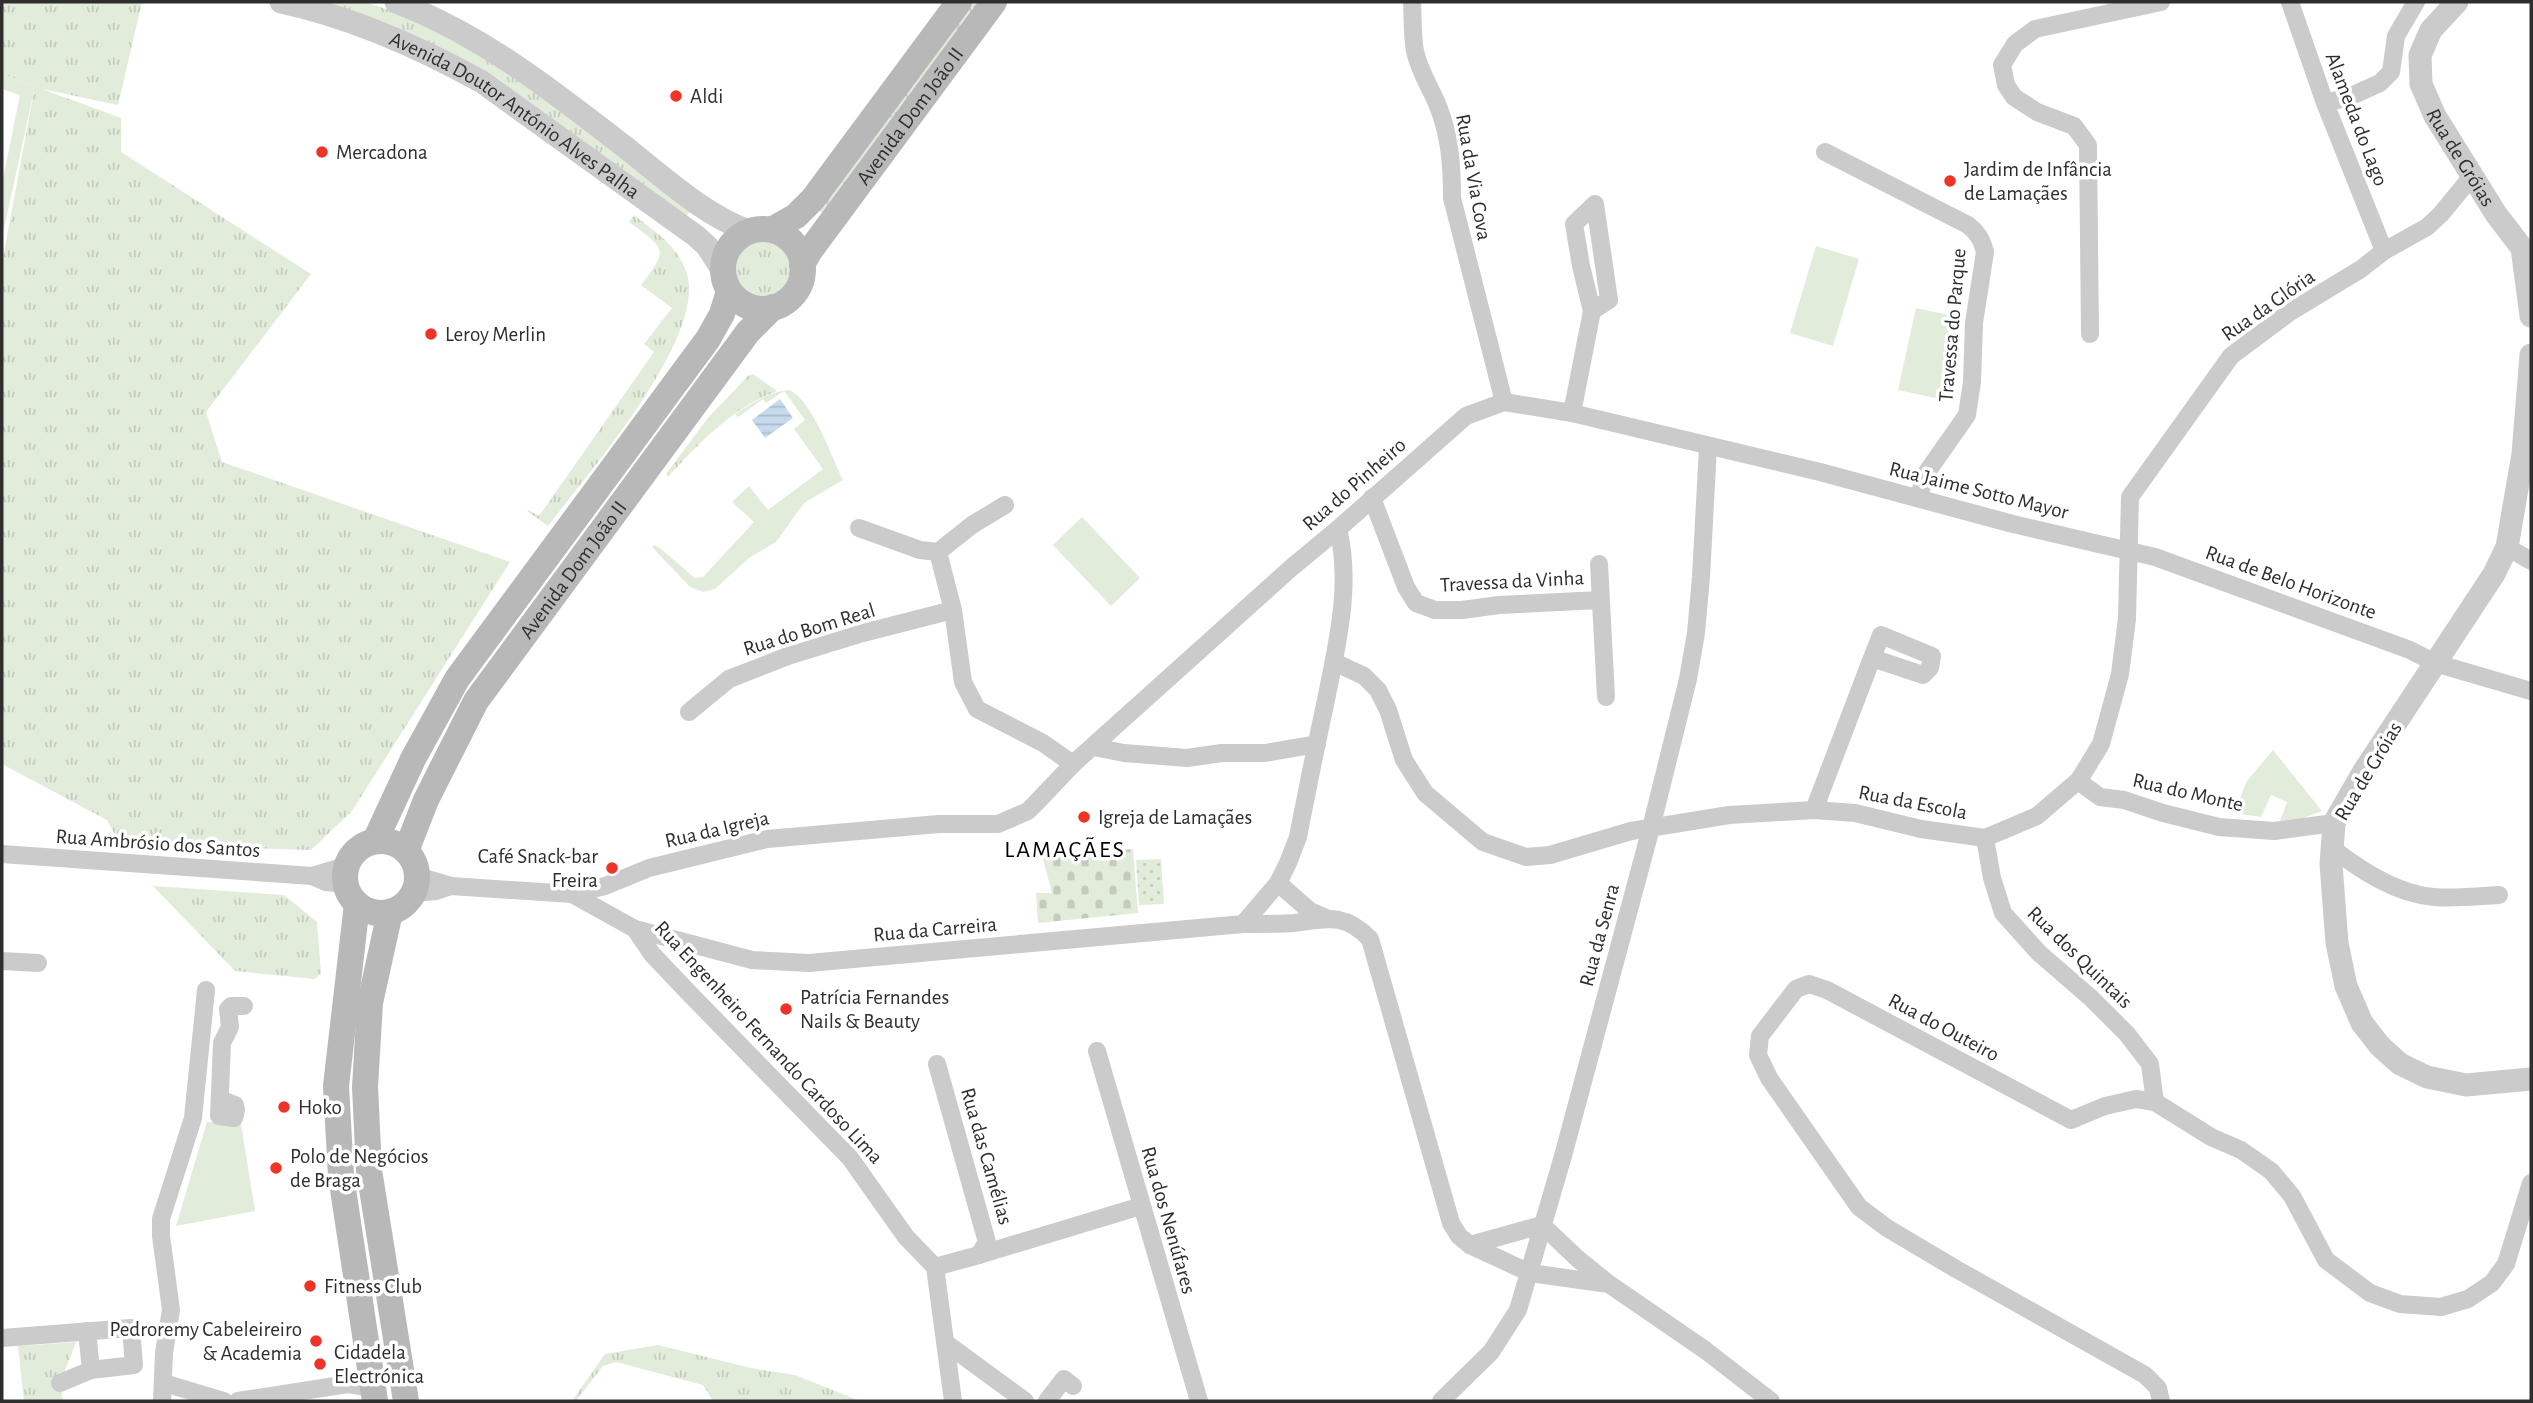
<svg xmlns="http://www.w3.org/2000/svg" width="2533" height="1403" font-family="'Alegreya Sans',sans-serif">
<style>
.grass{fill:url(#grass-tufts)}
.cemetery{fill:url(#cemetery-stones)}
.park{fill:url(#park-dots)}
.garden{fill:#e2ecdb}
.water{fill:url(#water-rules)}
.lines{fill:none;stroke-linecap:round;stroke-linejoin:round}
.minor{stroke:#cbcbcb;stroke-width:18}
.tertiary{stroke:#cbcbcb;stroke-width:23}
.secondary{stroke:#b8b8b8;stroke-width:26}
.poi-dot{fill:#ee3327;stroke:#fff;stroke-width:2.5}
.labels{text-anchor:middle;stroke-width:7;stroke-linejoin:round;paint-order:stroke}
.poi-label{font-size:21px;fill:#2e2e2e;stroke:#fff;text-anchor:start}
.street-label{font-size:21px;fill:#2e2e2e;stroke:#fff}
.quarter-label{font-size:24px;letter-spacing:2px;fill:#000;stroke:#fff}
</style>
<defs>
<pattern id="grass-tufts" width="24" height="20" patternUnits="userSpaceOnUse" patternTransform="scale(1.75)"><rect width="24" height="20" fill="#e2ecdb"/><path d="M3 7l-1-3M5 7V3M7 7l1-3M15 17l-1-3M17 17v-4M19 17l1-3" fill="none" stroke="#c2cbbc"/></pattern>
<pattern id="cemetery-stones" width="16" height="16" patternUnits="userSpaceOnUse" patternTransform="scale(1.75)"><rect width="16" height="16" fill="#e2ecdb"/><path d="M2 7V4a2 2 0 0 1 4 0v3zM10 15v-3a2 2 0 0 1 4 0v3z" fill="#c2cbbc"/></pattern>
<pattern id="park-dots" width="8" height="8" patternUnits="userSpaceOnUse" patternTransform="scale(1.75)"><rect width="8" height="8" fill="#e2ecdb"/><path d="M2 2h.1M6 6h.1" fill="none" stroke="#c2cbbc" stroke-width="1.8" stroke-linecap="round"/></pattern>
<pattern id="water-rules" width="6" height="5" patternUnits="userSpaceOnUse" patternTransform="scale(1.75)"><rect width="6" height="5" fill="#c6d9ed"/><path d="M0 2.5h6" fill="none" stroke="#abc"/></pattern>
</defs>
<rect width="100%" height="100%" fill="#fff"/>
<g class="grass">
<polygon points="2,2 142,2 118,105 42,89 121,118 121,152 311,274 206,412 222,462 510,562 352,811 311,850 120,844 107,820 2,764 2,263 35,86 2,74"/>
<polygon points="320,2 365,2 398,13 489,59 692,208 686,217 481,70 443,49 393,26"/>
<polygon points="969,2 985,2 826,216 816,208"/>
<path d="M 634,215 C 656,232 678,246 687,274 C 706,338 587,475 548,526 L 527,511 L 529,510 L 539,516 L 654,352 L 644,344 L 672,308 L 641,285 C 670,248 665,249 629,222 Z"/>
<circle cx="764" cy="269" r="30"/>
<path d="M 753,374 L 777,391 C 733,407 699,443 668,477 L 666,474 L 707,419 L 748,376 Z"/>
<polygon points="153,886 284,895 317,922 321,973 315,979 235,971"/>
<polygon points="76,1342 60,1383 63,1401 24,1401 18,1346"/>
<polygon points="658,1345 751,1368 795,1375 860,1401 713,1401 703,1385 616,1362 603,1366 576,1401 572,1401 605,1354"/>
</g>
<polygon class="cemetery" points="1133,849 1138,913 1038,923 1036,893 1052,893 1042,855"/>
<polygon class="park" points="1161,859 1164,904 1139,905 1136,860"/>
<g class="garden">
<polygon points="2,74 35,86 2,238 2,184 20,95 2,89"/>
<polygon points="1816,246 1859,259 1833,346 1790,333"/>
<polygon points="1916,308 1958,317 1940,399 1898,390"/>
<path d="M 789,390 C 812,399 832,458 843,480 L 804,503 L 776,542 L 749,558 L 715,589 L 703,592 L 690,587 L 652,547 L 655,545 L 661,549 L 695,578 L 703,577 L 754,522 L 732,502 L 749,486 L 768,510 L 823,469 L 794,429 L 805,420 L 784,391 L 766,403 L 763,399 L 738,417 L 735,414 C 753,403 767,392 789,390 Z"/>
<polygon points="1082,517 1140,578 1111,606 1053,545"/>
<polygon points="2273,750 2322,811 2301,819 2280,821 2287,802 2271,795 2261,817 2234,813 2247,781"/>
<polygon points="207,1122 241,1124 255,1211 176,1226"/>
</g>
<polygon class="water" points="780,399 793,418 765,438 752,420"/>
<g class="lines">
<g class="minor">
<path d="M 1412,2 C 1413,18 1412,35 1415,51 C 1419,71 1431,88 1438,106 C 1450,136 1452,166 1452,198 L 1504,402"/>
<polyline points="2290,2 2325,103 2384,251"/>
<polyline points="2325,103 2349,97 2380,83 2391,72 2396,36 2416,2"/>
<path d="M 1825,152 L 1968,225 C 1978,233 1982,240 1985,252 L 1974,323 L 1972,382 L 1967,415 L 1927,472 L 1918,498"/>
<polyline points="2090,334 2088,145 2074,126 2037,112 2014,97 2006,85 2002,65 2015,44 2035,29 2161,2"/>
<polyline points="1572,413 1592,311 1581,266 1574,224 1595,204 1609,300 1592,311"/>
<polyline points="1372,498 1406,587 1416,603 1435,610 1462,610 1499,605 1600,600"/>
<polyline points="1005,505 972,525 938,552 953,610 963,682 977,709 1043,743 1073,764"/>
<polyline points="859,528 920,550 938,552"/>
<polyline points="2507,547 2531,561"/>
<polyline points="1599,564 1606,697"/>
<polyline points="1334,662 1364,676 1378,690 1388,710 1404,760 1425,793 1483,842 1526,857 1550,855 1631,831 1729,815 1814,810 1855,813 1921,829 1985,838 2037,816 2079,780 2101,744 2120,674 2127,619 2130,497 2231,356 2290,312 2361,269 2384,251 2427,227 2441,214 2473,175"/>
<polyline points="689,712 729,679 788,656 863,633 953,610"/>
<polyline points="1094,747 1124,753 1187,758 1222,753 1265,753 1317,744"/>
<polyline points="2078,781 2100,797 2124,800 2163,813 2219,827 2274,831 2334,823"/>
<polyline points="1814,810 1872,658 1923,675 1930,668 1932,656 1881,635 1872,658"/>
<polyline points="1985,838 1992,878 2003,913 2039,953 2091,998 2127,1034 2150,1064 2155,1102"/>
<path d="M 2332,848 C 2360,870 2396,894 2434,897 C 2455,899 2478,896 2499,895"/>
<polyline points="2,854 312,876 326,882 345,884"/>
<polyline points="312,876 346,866"/>
<polyline points="417,876 451,886"/>
<polyline points="1278,883 1310,911 1326,918"/>
<polyline points="414,893 436,891 451,886 572,894 605,886 649,868 767,839 939,824 998,824 1028,811 1036,803 1073,764 1291,568 1338,529 1466,416 1504,402 1572,413 1820,472 2013,524 2155,557 2410,650 2435,663 2531,691"/>
<polyline points="572,894 635,929 652,954 688,992 850,1158 906,1237 935,1267 953,1401"/>
<path d="M 1243,924 C 1260,924 1277,924 1294,923 C 1327,919 1344,912 1370,939 L 1451,1223 L 1459,1236 L 1470,1245 L 1530,1273 L 1609,1284"/>
<path d="M 635,929 L 752,960 L 809,963 L 1243,924 L 1278,883 L 1288,863 L 1298,837 C 1307,791 1316,746 1326,700 C 1337,644 1352,585 1338,529"/>
<polyline points="2,961 38,963"/>
<polyline points="1097,1051 1199,1401"/>
<polyline points="220,1099 235,1105 236,1110 234,1118 219,1116 222,1043 230,1027 228,1009 231,1006 244,1006"/>
<polyline points="1470,1245 1542,1225 1578,1259 1609,1284 1705,1350 1771,1401"/>
<polyline points="979,1255 1141,1206"/>
<polyline points="935,1267 979,1255 987,1242 937,1064"/>
<polyline points="87,1331 91,1370"/>
<polyline points="2,1338 131,1328 134,1365 91,1370 60,1383"/>
<polyline points="947,1344 1025,1401"/>
<polyline points="164,1383 224,1401"/>
<polyline points="162,1401 164,1353 171,1310 161,1236 161,1219 193,1118 206,990"/>
<polyline points="238,1401 348,1384 373,1388"/>
<polyline points="1047,1401 1064,1379 1073,1386"/>
<polyline points="1441,1401 1491,1352 1518,1310 1563,1156 1651,828 1688,679 1696,633 1701,577 1708,447"/>
<polyline points="2161,1401 2158,1388 2145,1375 1956,1269 1887,1228 1859,1207 1769,1078 1758,1055 1760,1036 1796,989 1809,984 1827,990 2071,1120 2105,1106 2136,1099 2155,1102 2211,1137 2241,1150 2271,1171 2292,1196 2326,1260 2370,1293 2400,1304 2441,1307 2468,1299 2492,1283 2506,1264 2531,1183"/>
</g>
<g class="tertiary">
<path id="s1" d="M 281,2 C 351,17 419,47 482,82 L 696,236 L 707,246 L 723,271"/>
<path d="M 396,2 C 482,35 553,91 625,147 C 662,176 705,216 749,231"/>
<path id="s2" d="M 2457,2 L 2431,30 L 2420,55 L 2421,84 L 2435,116 L 2496,214 L 2522,248 L 2531,316"/>
<polyline points="2531,355 2523,454 2507,547 2494,574 2364,771 2334,823 2331,864 2337,943 2346,986 2362,1023 2380,1046 2400,1064 2427,1077 2466,1085 2531,1079"/>
</g>
<g class="secondary">
<polyline points="773,229 796,216 813,199 959,2"/>
<circle cx="763" cy="269" r="40"/>
<path id="s3" d="M 802,265 L 809,252 L 994,2"/>
<polyline points="375,841 413,759 457,679 708,339 722,314 729,291"/>
<circle cx="381" cy="877" r="36"/>
<path id="s4" d="M 406,851 L 426,800 L 476,701 L 748,332 L 773,307"/>
<polyline points="357,904 336,1086 341,1176 375,1401"/>
<polyline points="390,912 370,1003 365,1087 369,1170 406,1401"/>
</g>
</g>
<g class="poi-dot">
<circle cx="676" cy="96" r="7"/>
<circle cx="322" cy="152" r="7"/>
<circle cx="1950" cy="181" r="7"/>
<circle cx="431" cy="334" r="7"/>
<circle cx="1084" cy="817" r="7"/>
<circle cx="612" cy="868" r="7"/>
<circle cx="786" cy="1009" r="7"/>
<circle cx="284" cy="1107" r="7"/>
<circle cx="276" cy="1168" r="7"/>
<circle cx="310" cy="1286" r="7"/>
<circle cx="316" cy="1341" r="7"/>
<circle cx="320" cy="1364" r="7"/>
</g>
<g class="labels">
<g class="poi-label">
<text x="690" y="103">Aldi</text>
<text x="336" y="159">Mercadona</text>
<text x="1964" y="176">Jardim de Infância<tspan x="1964" dy="24">de Lamaçães</tspan></text>
<text x="445" y="341">Leroy Merlin</text>
<text x="1098" y="824">Igreja de Lamaçães</text>
<text x="598" y="863" text-anchor="end">Café Snack-bar<tspan x="598" dy="24">Freira</tspan></text>
<text x="800" y="1004">Patrícia Fernandes<tspan x="800" dy="24">Nails &amp; Beauty</tspan></text>
<text x="298" y="1114">Hoko</text>
<text x="290" y="1163">Polo de Negócios<tspan x="290" dy="24">de Braga</tspan></text>
<text x="324" y="1293">Fitness Club</text>
<text x="302" y="1336" text-anchor="end">Pedroremy Cabeleireiro<tspan x="302" dy="24">&amp; Academia</tspan></text>
<text x="334" y="1359">Cidadela<tspan x="334" dy="24">Electrónica</tspan></text>
</g>
<g class="street-label">
<text dy="7" stroke="none"><textPath href="#s3" startOffset="184">Avenida Dom João II</textPath></text>
<text dy="7" stroke="none"><textPath href="#s1" startOffset="262">Avenida Doutor António Alves Palha</textPath></text>
<text transform="translate(2357 119) rotate(69)" y="7">Alameda do Lago</text>
<text dy="7" stroke="none"><textPath href="#s2" startOffset="178">Rua de Gróias</textPath></text>
<text transform="translate(1474 177) rotate(80)" y="7">Rua da Via Cova</text>
<text transform="translate(2268 305) rotate(-35)" y="7">Rua da Glória</text>
<text transform="translate(1952 325) rotate(-85)" y="7">Travessa do Parque</text>
<text transform="translate(1354 484) rotate(-41)" y="7">Rua do Pinheiro</text>
<text transform="translate(1979 490) rotate(14)" y="7">Rua Jaime Sotto Mayor</text>
<text dy="7" stroke="none"><textPath href="#s4" startOffset="329">Avenida Dom João II</textPath></text>
<text transform="translate(1512 581) rotate(-3)" y="7">Travessa da Vinha</text>
<text transform="translate(2291 582) rotate(20)" y="7">Rua de Belo Horizonte</text>
<text transform="translate(809 629) rotate(-17)" y="7">Rua do Bom Real</text>
<text transform="translate(2368 771) rotate(-59)" y="7">Rua de Gróias</text>
<text transform="translate(2188 792) rotate(13)" y="7">Rua do Monte</text>
<text transform="translate(1913 802) rotate(11)" y="7">Rua da Escola</text>
<text transform="translate(717 829) rotate(-13)" y="7">Rua da Igreja</text>
<text transform="translate(158 843) rotate(4)" y="7">Rua Ambrósio dos Santos</text>
<text transform="translate(935 929) rotate(-5)" y="7">Rua da Carreira</text>
<text transform="translate(1599 935) rotate(-75)" y="7">Rua da Senra</text>
<text transform="translate(2080 957) rotate(44)" y="7">Rua dos Quintais</text>
<text transform="translate(1944 1027) rotate(28)" y="7">Rua do Outeiro</text>
<text transform="translate(769 1042) rotate(47)" y="7">Rua Engenheiro Fernando Cardoso Lima</text>
<text transform="translate(987 1156) rotate(74)" y="7">Rua das Camélias</text>
<text transform="translate(1169 1220) rotate(74)" y="7">Rua dos Nenúfares</text>
</g>
<g class="quarter-label">
<text x="1065" y="857">LAMAÇÃES</text>
</g>
</g>
<rect width="2533" height="1403" fill="none" stroke="#2e2e2e" stroke-width="7"/>
</svg>
